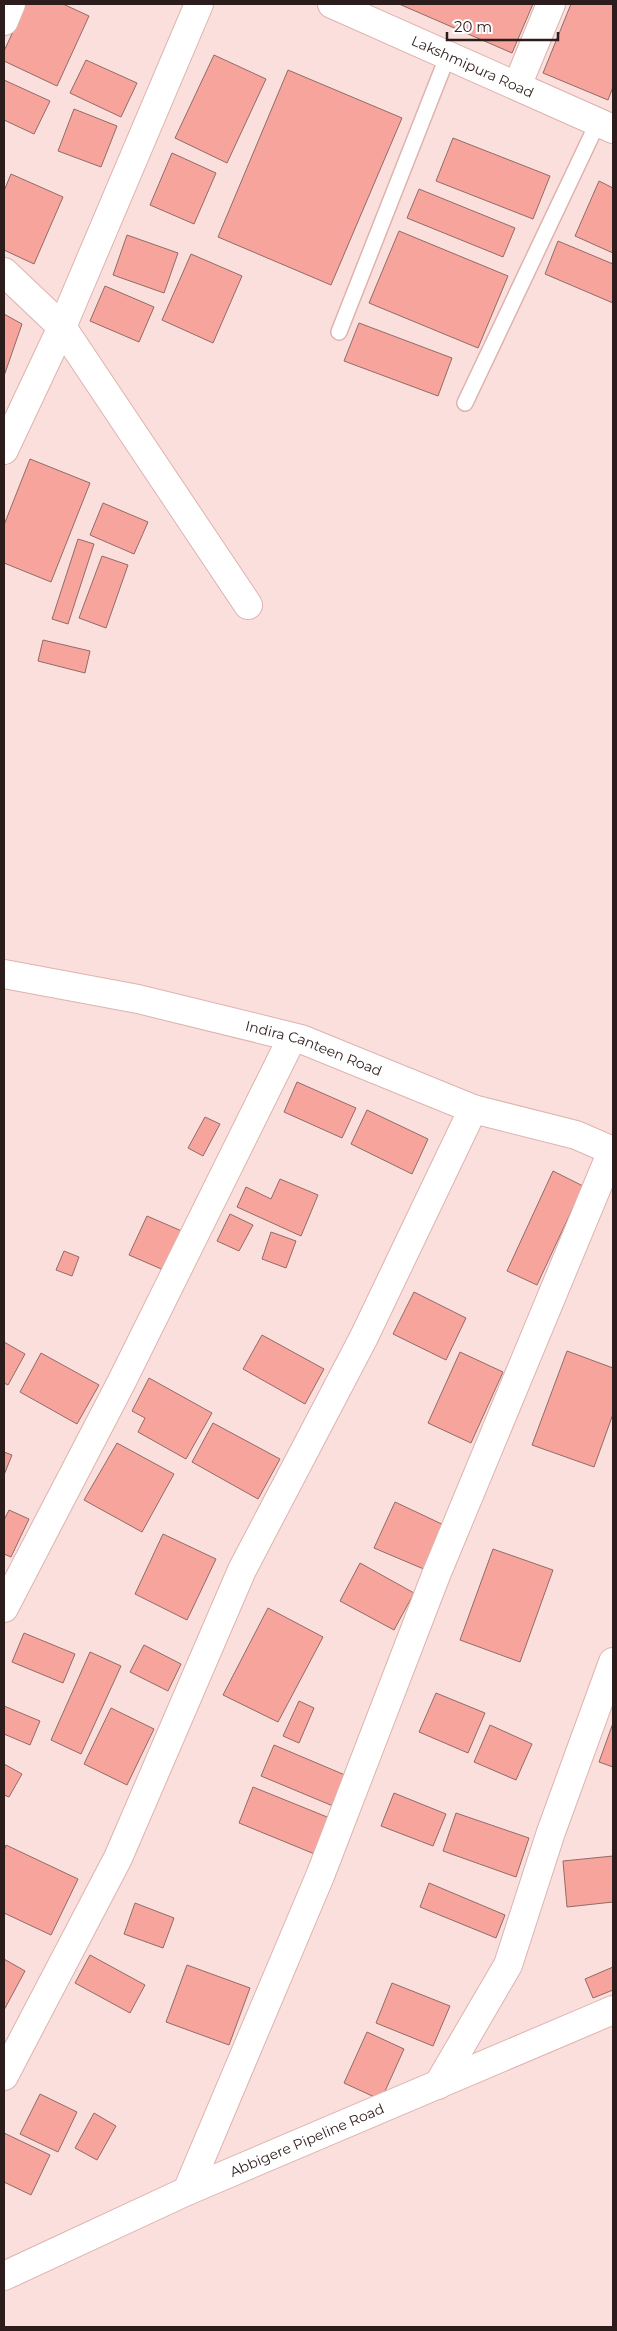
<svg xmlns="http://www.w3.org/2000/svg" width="617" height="2331" font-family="Montserrat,sans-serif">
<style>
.building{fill:#f7a49d;stroke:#926b67}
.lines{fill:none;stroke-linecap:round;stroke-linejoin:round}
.lane-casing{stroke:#deb3af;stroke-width:18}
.street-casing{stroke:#deb3af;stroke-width:30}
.secondary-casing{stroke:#deb3af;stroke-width:30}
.lane{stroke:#fff;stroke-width:15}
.street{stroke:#fff;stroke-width:28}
.secondary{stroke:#fff;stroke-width:28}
.labels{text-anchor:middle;stroke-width:5;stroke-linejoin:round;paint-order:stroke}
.street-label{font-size:14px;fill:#2c1c1b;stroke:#fff}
</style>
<rect width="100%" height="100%" fill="#fadfdc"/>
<g class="building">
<polygon points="26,4 63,4 89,16 57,86 4,61 4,51"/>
<polygon points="399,4 533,4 512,53"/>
<polygon points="571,4 613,4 613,87 608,100 543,73"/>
<polygon points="214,55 266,79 227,163 175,138"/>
<polygon points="86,60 137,83 121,117 70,93"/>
<polygon points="288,70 402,118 331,285 218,237"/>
<polygon points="4,80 50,101 34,134 4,120"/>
<polygon points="74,109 117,126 101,167 58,151"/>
<polygon points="453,138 550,176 533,219 436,181"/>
<polygon points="172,153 216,173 194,224 150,205"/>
<polygon points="11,174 63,197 34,264 4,250 4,191"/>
<polygon points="599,181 613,188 613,253 575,236"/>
<polygon points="419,189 515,228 503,257 407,218"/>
<polygon points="399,231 508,276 478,348 369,303"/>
<polygon points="127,235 178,253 164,293 113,275"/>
<polygon points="558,241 613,264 613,303 545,274"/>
<polygon points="191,254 242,276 213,343 162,320"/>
<polygon points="105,286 154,307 139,342 90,321"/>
<polygon points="4,314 22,324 4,376"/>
<polygon points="359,323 452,358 438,396 344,361"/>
<polygon points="30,459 90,483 51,582 4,563 4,525"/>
<polygon points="103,503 148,522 134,554 90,535"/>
<polygon points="78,539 94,544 68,624 52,619"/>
<polygon points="102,556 128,565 106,628 79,618"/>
<polygon points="43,640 90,651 85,673 38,661"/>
<polygon points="297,1082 356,1108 342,1138 284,1112"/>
<polygon points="367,1110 428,1139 412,1174 351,1144"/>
<polygon points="205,1117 220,1124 203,1156 188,1148"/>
<polygon points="553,1171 583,1186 537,1285 507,1271"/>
<polygon points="280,1179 318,1195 301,1236 237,1207 246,1187 271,1199"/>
<polygon points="230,1214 253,1225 239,1251 217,1241"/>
<polygon points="147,1216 184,1232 166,1271 129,1255"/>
<polygon points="271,1232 296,1241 286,1268 262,1259"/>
<polygon points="64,1251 79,1257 72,1276 56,1270"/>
<polygon points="414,1292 466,1318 446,1360 393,1334"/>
<polygon points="262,1335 324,1369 305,1404 243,1369"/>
<polygon points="4,1342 25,1354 8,1385 4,1383"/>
<polygon points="567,1351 613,1368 613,1414 594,1467 532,1445"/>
<polygon points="460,1352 503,1372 471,1443 428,1423"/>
<polygon points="41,1353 99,1385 77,1424 20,1392"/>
<polygon points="149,1378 212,1413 186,1459 138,1432 145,1418 132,1411"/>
<polygon points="213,1423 280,1459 258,1499 192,1462"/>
<polygon points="117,1443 174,1474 142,1532 84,1500"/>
<polygon points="4,1452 12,1455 4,1475"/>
<polygon points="395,1502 446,1526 426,1570 374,1548"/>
<polygon points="9,1510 29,1519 11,1557 4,1554 4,1520"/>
<polygon points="163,1534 216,1559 187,1620 135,1594"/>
<polygon points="493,1549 553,1570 520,1662 460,1640"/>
<polygon points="360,1563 414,1593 394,1630 340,1601"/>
<polygon points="268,1608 323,1637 278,1722 223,1695"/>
<polygon points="24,1633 75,1654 63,1683 12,1662"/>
<polygon points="144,1645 181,1664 168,1691 130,1672"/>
<polygon points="90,1652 121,1666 81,1754 51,1740"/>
<polygon points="436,1693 485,1713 468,1753 419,1732"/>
<polygon points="299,1701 314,1708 299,1743 283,1736"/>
<polygon points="4,1706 40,1721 30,1745 4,1734"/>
<polygon points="111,1708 154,1729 127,1785 84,1764"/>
<polygon points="613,1723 613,1767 599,1762"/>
<polygon points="490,1725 532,1744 516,1780 474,1762"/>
<polygon points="274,1745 345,1775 333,1806 261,1776"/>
<polygon points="4,1764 22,1774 9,1797 4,1795"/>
<polygon points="253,1787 332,1819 317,1855 239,1823"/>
<polygon points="394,1793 446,1814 433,1846 381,1826"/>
<polygon points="456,1813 529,1838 516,1877 443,1851"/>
<polygon points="6,1845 78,1879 51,1935 4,1913 4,1851"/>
<polygon points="613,1856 613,1902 567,1907 563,1861"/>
<polygon points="429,1883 505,1915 496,1938 420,1907"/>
<polygon points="135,1903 174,1918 163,1948 124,1934"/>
<polygon points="90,1955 145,1985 130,2013 75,1983"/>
<polygon points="4,1959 25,1971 4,2010"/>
<polygon points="187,1965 250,1988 229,2045 166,2022"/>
<polygon points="613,1967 613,1990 593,1998 585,1979"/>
<polygon points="392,1983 450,2006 433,2046 376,2023"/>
<polygon points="367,2032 404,2049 381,2100 344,2083"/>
<polygon points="40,2094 77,2112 58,2152 20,2134"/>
<polygon points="94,2113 116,2126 97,2160 75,2148"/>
<polygon points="4,2133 50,2155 31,2195 4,2182"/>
</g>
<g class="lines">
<defs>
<g id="lane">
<polyline points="339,332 448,55"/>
<polyline points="465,403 598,122"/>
</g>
<g id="street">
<polyline points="4,21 11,4"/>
<polyline points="517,86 551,4"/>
<polyline points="4,272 62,327 248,605"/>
<polyline points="4,450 62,327 199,4"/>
<path id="s1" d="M 4,974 L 138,999 L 301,1039 L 473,1109 L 576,1135 L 613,1151"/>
<polyline points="4,1608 122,1381 292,1038"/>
<polyline points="4,2076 118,1858 242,1570 364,1337 473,1109"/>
<polyline points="438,2085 508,1965 551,1832 613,1662"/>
<polyline points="187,2191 320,1876 436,1575 612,1151"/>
</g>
<g id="secondary">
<path id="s2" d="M 332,4 L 613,129"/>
<path id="s3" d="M 4,2276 L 187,2191 L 613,2010"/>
</g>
</defs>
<use href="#lane" class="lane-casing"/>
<use href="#street" class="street-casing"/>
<use href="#secondary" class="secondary-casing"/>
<use href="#lane" class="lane"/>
<use href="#street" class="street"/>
<use href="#secondary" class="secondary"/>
</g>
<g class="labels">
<g class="street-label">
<text dy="5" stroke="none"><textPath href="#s2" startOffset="154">Lakshmipura Road</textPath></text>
<text dy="5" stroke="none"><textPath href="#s1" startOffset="319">Indira Canteen Road</textPath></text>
<text dy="5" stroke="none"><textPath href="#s3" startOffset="332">Abbigere Pipeline Road</textPath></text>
</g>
</g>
<rect width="617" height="2331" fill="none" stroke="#2c1c1b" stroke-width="10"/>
<path d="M447 32v8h111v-8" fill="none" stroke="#2c1c1b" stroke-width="2.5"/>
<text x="454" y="32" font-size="15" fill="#2c1c1b" stroke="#ffffff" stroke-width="4" paint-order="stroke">20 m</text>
</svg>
